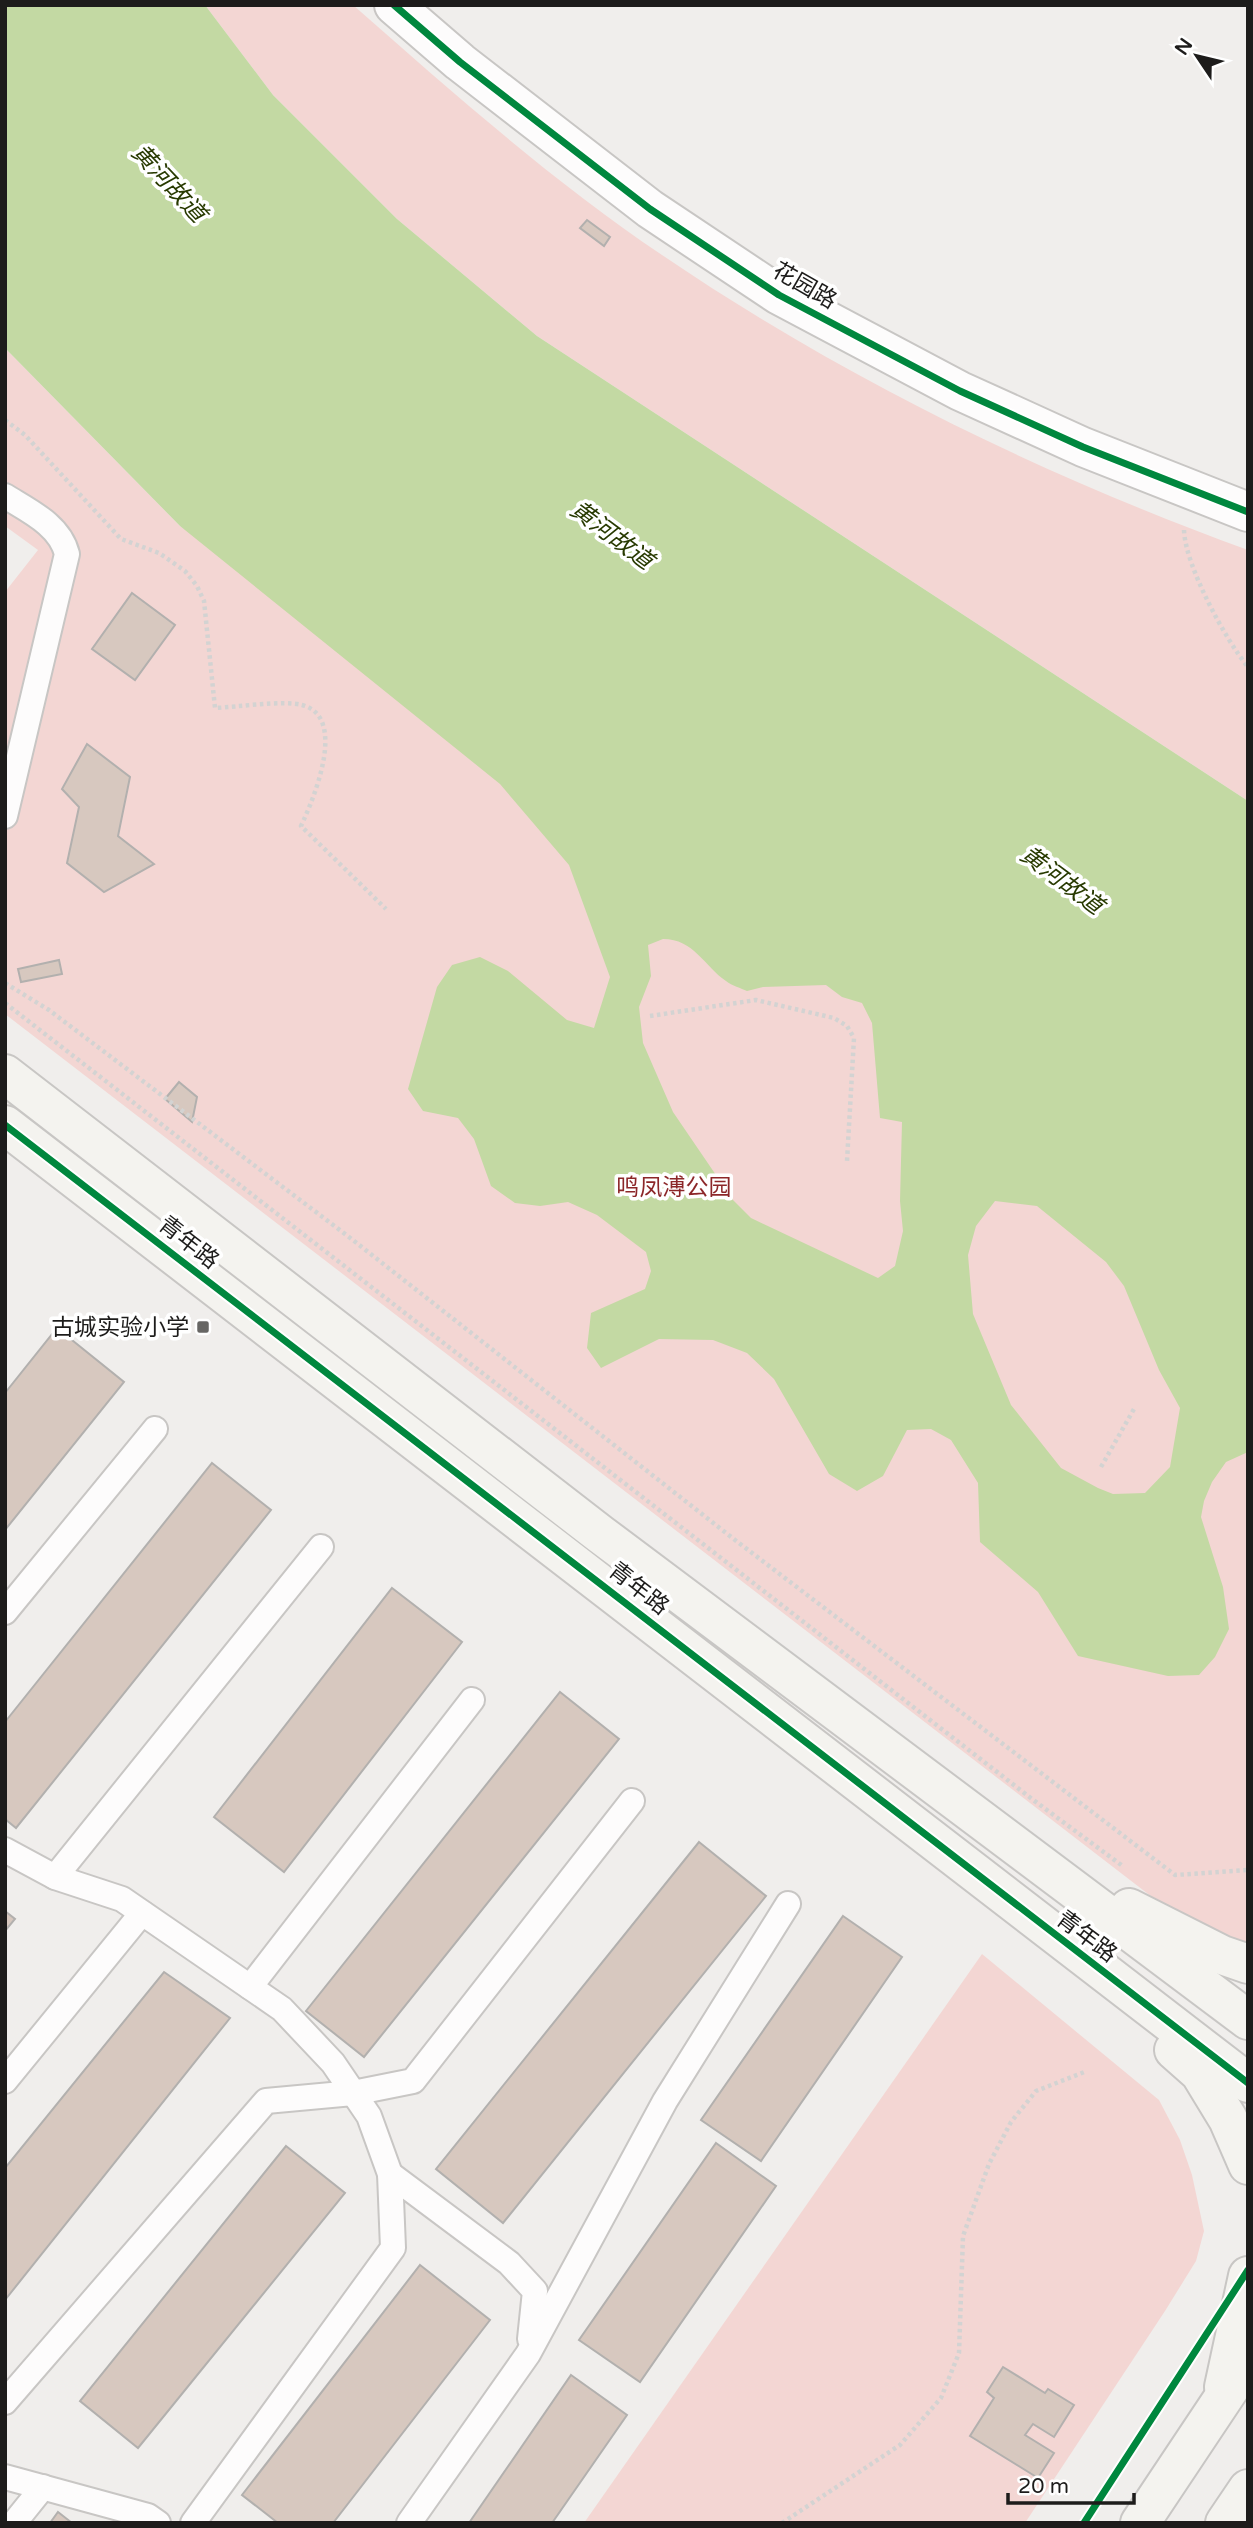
<svg xmlns="http://www.w3.org/2000/svg" width="1253" height="2528" font-family="'Varela Round','Noto Sans SC',sans-serif">
<style>
.green{fill:#f3d6d3}
.water{fill:#c3d9a3;fill-rule:evenodd}
.building{fill:#d7c8bf;stroke:#b2b0ae;stroke-width:2}
.lines{fill:none;stroke-linecap:round;stroke-linejoin:round}
.lane-casing{stroke:#c8c6c4;stroke-width:28}
.street-casing{stroke:#c8c6c4;stroke-width:42}
.secondary-casing{stroke:#c8c6c4;stroke-width:42}
.path{stroke:#d3d3d2;stroke-width:4.5;stroke-dasharray:3.5 3.5;stroke-linecap:butt}
.lane{stroke:#fdfcfc;stroke-width:24}
.street{stroke:#fdfcfc;stroke-width:38}
.secondary{stroke:#f4f3ef;stroke-width:38}
.cycleway-casing{stroke:#fff;stroke-width:11}
.cycleway{stroke:#00873e;stroke-width:7}
.poi-dot{fill:#676664;stroke:#fff;stroke-width:2.5}
.labels{text-anchor:middle;stroke-width:7;stroke-linejoin:round;paint-order:stroke}
.street-label{font-size:23px;fill:#1d1c1b;stroke:#fff}
.park-label{font-size:23px;fill:#8c2729;stroke:#fff}
.poi-label{font-size:23px;fill:#1d1c1b;stroke:#fff;text-anchor:end}
.water-label{font-size:24px;font-style:italic;fill:#283a01;stroke:#fff}
</style>
<rect width="100%" height="100%" fill="#f0eeec"/>
<g class="green">
<path d="M 205,5 L 353,5 C 452,92 552,181 662,255 C 843,378 1042,475 1248,550 L 1248,801 L 537,336 L 397,219 L 273,95 Z"/>
<polygon points="5,348 180,526 868,982 1248,1338 1248,1955 1204,1937 5,1014 5,592 38,550 5,526"/>
<polygon points="982,1954 1159,2100 1180,2140 1192,2175 1204,2231 1196,2261 1165,2311 1025,2523 584,2523"/>
</g>
<path class="water" d="M 5,5 L 205,5 L 273,95 L 397,219 L 537,336 L 1248,801 L 1248,1452 L 1226,1462 L 1212,1482 L 1204,1501 L 1201,1517 L 1223,1587 L 1229,1629 L 1215,1657 L 1199,1675 L 1168,1676 L 1078,1656 L 1038,1592 L 980,1542 L 978,1483 L 951,1440 L 931,1429 L 907,1430 L 883,1476 L 857,1491 L 829,1474 L 774,1379 L 747,1353 L 713,1340 L 659,1339 L 601,1368 L 587,1348 L 591,1313 L 645,1289 L 651,1271 L 646,1252 L 597,1215 L 568,1202 L 540,1206 L 515,1203 L 491,1186 L 474,1139 L 458,1118 L 423,1111 L 408,1089 L 437,987 L 452,965 L 480,957 L 508,971 L 567,1020 L 594,1028 L 610,977 L 569,865 L 500,784 L 180,526 L 5,348 ZM 663,939 C 694,939 704,966 726,981 C 732,986 741,988 747,991 L 763,987 L 826,985 L 842,997 L 862,1003 L 872,1023 L 880,1118 L 902,1122 L 900,1201 L 903,1231 L 895,1266 L 878,1278 L 751,1218 L 733,1200 L 673,1112 L 643,1043 L 639,1007 L 651,976 L 648,945 ZM 995,1201 L 1037,1206 L 1106,1262 L 1124,1286 L 1159,1370 L 1180,1408 L 1170,1467 L 1145,1493 L 1113,1494 L 1098,1488 L 1061,1468 L 1011,1405 L 973,1314 L 968,1255 L 976,1226 Z"/>
<g class="building">
<polygon points="587,220 610,237 604,246 580,228"/>
<polygon points="132,593 175,625 135,680 92,649"/>
<polygon points="87,744 130,777 118,836 154,864 104,892 67,863 79,807 62,789"/>
<polygon points="59,960 62,974 21,982 18,969"/>
<polygon points="179,1082 197,1097 192,1122 165,1099"/>
<polygon points="57,1328 124,1382 5,1530 5,1393"/>
<polygon points="212,1463 271,1510 16,1828 5,1819 5,1722"/>
<polygon points="392,1588 462,1642 284,1872 214,1817"/>
<polygon points="560,1692 619,1739 364,2057 306,2011"/>
<polygon points="699,1842 766,1896 503,2223 436,2169"/>
<polygon points="5,1911 15,1919 5,1931"/>
<polygon points="843,1916 902,1957 761,2161 701,2120"/>
<polygon points="164,1972 230,2018 5,2300 5,2168"/>
<polygon points="716,2143 776,2186 640,2382 579,2340"/>
<polygon points="286,2146 345,2193 138,2448 80,2401"/>
<polygon points="420,2265 490,2320 333,2523 278,2523 242,2495"/>
<polygon points="1003,2367 1045,2393 1048,2389 1074,2405 1054,2437 1033,2424 1025,2435 1054,2453 1038,2478 970,2436 994,2398 987,2392"/>
<polygon points="571,2375 627,2415 552,2523 469,2523"/>
<polygon points="58,2512 72,2523 50,2523"/>
</g>
<g class="lines">
<defs>
<g id="lane">
<path d="M 5,496 C 29,511 60,525 67,554 L 5,816"/>
<polyline points="5,1612 155,1429"/>
<polyline points="5,1850 55,1877 122,1899 282,2009 333,2063 369,2116 390,2174 393,2248 193,2523"/>
<polyline points="55,1877 321,1547"/>
<polyline points="250,1987 472,1700"/>
<polyline points="5,2081 142,1913"/>
<polyline points="390,2174 509,2263 535,2291 530,2339"/>
<polyline points="5,2402 266,2101 353,2093 413,2081 632,1801"/>
<polyline points="5,2477 148,2516 158,2523"/>
<polyline points="14,2523 43,2487"/>
<polyline points="409,2523 528,2354 665,2101 788,1904"/>
</g>
<polyline id="street" points="394,5 460,62 650,209 779,295 960,391 1083,447 1248,512"/>
<g id="secondary">
<polyline points="5,1074 600,1534 1248,2020"/>
<polyline points="5,1125 1248,2083"/>
<polyline points="1129,1908 1222,1955 1248,1964"/>
<polyline points="1174,2050 1200,2073 1228,2119 1248,2165"/>
<polyline points="1224,2387 1248,2276"/>
<polyline points="1140,2523 1248,2361"/>
<polyline points="1225,2523 1248,2489"/>
</g>
</defs>
<use href="#lane" class="lane-casing"/>
<use href="#street" class="street-casing"/>
<use href="#secondary" class="secondary-casing"/>
<g class="path">
<path d="M 5,420 L 25,435 L 121,539 L 159,553 L 185,571 L 197,586 L 204,601 L 215,708 C 238,707 282,700 302,705 C 348,717 314,798 301,826 L 386,909"/>
<path d="M 1184,530 C 1185,565 1225,639 1248,667"/>
<polyline points="5,983 49,1010 349,1237 735,1540 1175,1875 1248,1870"/>
<polyline points="5,1003 1032,1799 1124,1867"/>
<polyline points="650,1016 756,1000 834,1018 847,1026 854,1038 847,1161"/>
<polyline points="1101,1467 1134,1409"/>
<polyline points="782,2523 900,2445 941,2398 959,2353 963,2236 989,2164 1011,2122 1036,2091 1087,2071"/>
</g>
<use href="#lane" class="lane"/>
<use href="#street" class="street"/>
<use href="#secondary" class="secondary"/>
<defs>
<g id="cycleway">
<polyline points="394,5 460,62 650,209 779,295 960,391 1083,447 1248,512"/>
<polyline points="5,1125 1248,2083"/>
<polyline points="1084,2523 1248,2270"/>
</g>
</defs>
<use href="#cycleway" class="cycleway-casing"/>
<use href="#cycleway" class="cycleway"/>
</g>
<rect class="poi-dot" x="196" y="1320" width="14" height="14" rx="3.5"/>
<g class="labels">
<g class="street-label">
<text transform="translate(805 285) rotate(30)" y="8">花园路</text>
<text transform="translate(189 1242) rotate(38)" y="8">青年路</text>
<text transform="translate(639 1588) rotate(38)" y="8">青年路</text>
<text transform="translate(1087 1936) rotate(37)" y="8">青年路</text>
</g>
<g class="park-label">
<text x="674" y="1195">鸣凤溥公园</text>
</g>
<g class="poi-label">
<text x="189" y="1335">古城实验小学</text>
</g>
<g class="water-label">
<text transform="translate(169 183) rotate(47)" y="8">黄河故道</text>
<text transform="translate(612 535) rotate(37)" y="8">黄河故道</text>
<text transform="translate(1062 880) rotate(37)" y="8">黄河故道</text>
</g>
</g>
<rect width="1253" height="2528" fill="none" stroke="#1d1c1b" stroke-width="14"/>
<g transform="translate(1197 56) rotate(305)" stroke="#ffffff" stroke-width="5" paint-order="stroke">
<path d="M0-5L12 26L0 18L-12 26Z" fill="#1d1c1b"/>
<text y="-10" font-size="19" font-weight="bold" text-anchor="middle" fill="#1d1c1b">N</text>
</g>
<path d="M1008 2493v10h126v-10" fill="none" stroke="#1d1c1b" stroke-width="3.5"/>
<text x="1018" y="2493" font-size="21" fill="#1d1c1b" stroke="#ffffff" stroke-width="5" paint-order="stroke">20 m</text>
</svg>
